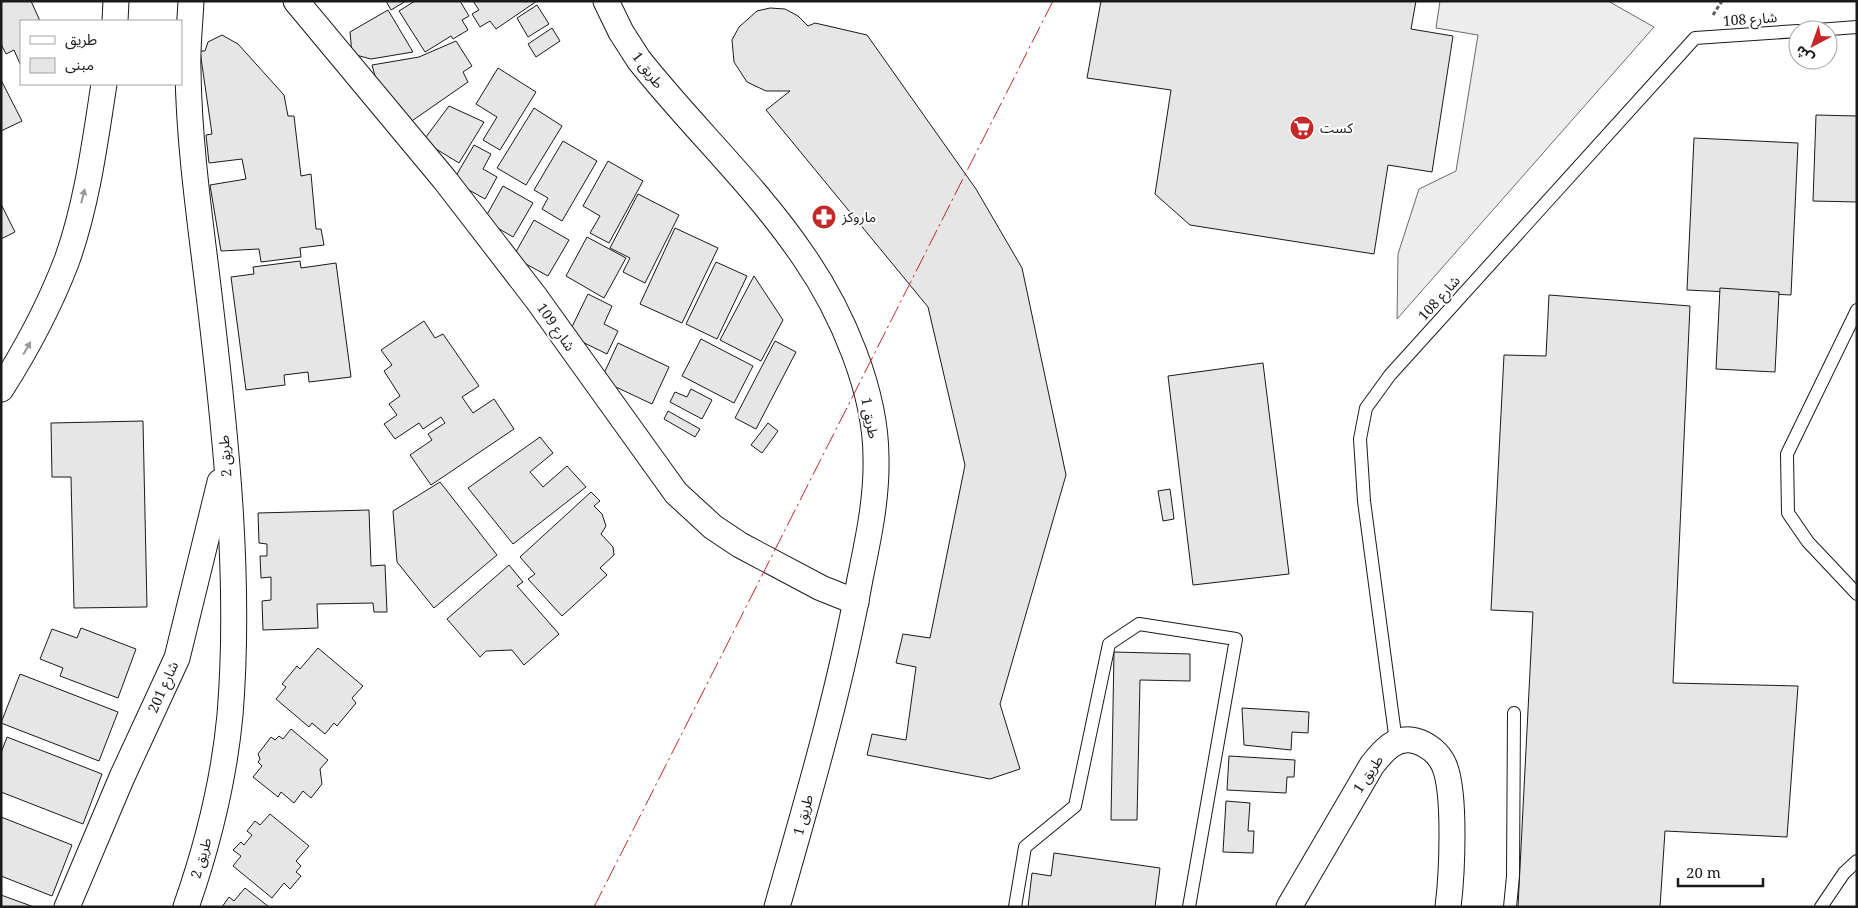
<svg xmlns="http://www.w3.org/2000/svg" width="1858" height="908" font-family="'Noto Serif','Noto Sans Arabic',serif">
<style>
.parking{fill:#ededed;stroke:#6a6a6a}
.building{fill:#e6e6e6;stroke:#1a1a1a}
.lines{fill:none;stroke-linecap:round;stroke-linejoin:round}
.lane-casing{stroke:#1a1a1a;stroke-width:14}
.street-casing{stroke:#1a1a1a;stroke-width:27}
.path{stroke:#5f5f5f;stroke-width:3;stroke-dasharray:4 2.5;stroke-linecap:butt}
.lane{stroke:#fff;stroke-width:12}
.street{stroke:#fff;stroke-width:25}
.power{stroke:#c62828;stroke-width:1;stroke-dasharray:18 4 2.5 4;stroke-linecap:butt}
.oneway{fill:#989898}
.labels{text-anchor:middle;stroke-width:4;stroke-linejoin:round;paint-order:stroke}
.street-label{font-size:14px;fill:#1a1a1a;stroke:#fff}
.poi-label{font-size:14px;fill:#1a1a1a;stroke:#fff;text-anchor:start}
</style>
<rect width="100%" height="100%" fill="#fff"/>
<polygon class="parking" points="1440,1 1608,1 1654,27 1397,319 1398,254 1419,189 1456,171 1478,35 1436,28"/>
<g class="building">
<polygon points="1,1 31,1 40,21 21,21 21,66 14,50 6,54 1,44"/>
<polygon points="386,1 406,1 391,10"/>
<polygon points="415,1 460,1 469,16 462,20 468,30 453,39 451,36 425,52 399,11"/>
<polygon points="473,1 537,1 496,29 490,21 480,27 472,14 479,10"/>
<polygon points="1101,1 1416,1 1411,29 1453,36 1432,172 1388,165 1374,254 1190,225 1155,194 1171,90 1087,78"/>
<polygon points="537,5 549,24 528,37 517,18"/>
<polygon points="770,8 785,9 798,16 808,26 815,23 867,35 976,189 1022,268 1066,475 1000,704 1020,769 990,779 867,755 872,734 906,740 916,667 896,663 903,634 930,638 965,465 928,307 766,110 790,91 766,91 747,82 734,62 732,40 739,27 757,11"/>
<polygon points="388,10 413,52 371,59 352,54 350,32"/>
<polygon points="552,28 560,41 536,57 528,44"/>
<polygon points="222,35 238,44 284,95 288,116 294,116 301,176 311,174 316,229 321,229 324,245 300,248 301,257 261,262 259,249 221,251 210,185 246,179 242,159 209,163 206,135 212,134 200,51 205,51 208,42"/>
<polygon points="456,41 472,66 463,72 468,82 406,125 380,94 372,65 419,57"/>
<polygon points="498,68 536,92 500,150 483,140 497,117 476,104"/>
<polygon points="1,80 22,121 1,131"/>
<polygon points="449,106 484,122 459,163 423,141"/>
<polygon points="534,108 562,126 526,185 497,168"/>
<polygon points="1816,115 1857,116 1857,202 1813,201"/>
<polygon points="1694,138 1798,143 1791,295 1687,290"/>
<polygon points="563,141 597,161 562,221 542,209 548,198 534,190"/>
<polygon points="474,145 491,154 483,169 497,177 485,199 453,181"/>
<polygon points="608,161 643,181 609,243 590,233 600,216 583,206"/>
<polygon points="503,186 533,203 513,237 484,220"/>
<polygon points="638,194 679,215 645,283 623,272 630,258 610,248"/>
<polygon points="1,204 15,232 1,239"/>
<polygon points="534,220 569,240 548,276 513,257"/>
<polygon points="675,228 718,248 682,323 640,304"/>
<polygon points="587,237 626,258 604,298 566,276"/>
<polygon points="300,261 301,268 336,263 351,377 309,382 308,372 284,375 285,385 246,390 231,277 254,274 253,267"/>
<polygon points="716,262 747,276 717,339 686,324"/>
<polygon points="754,276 783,320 761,361 720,340"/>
<polygon points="1720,288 1779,292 1775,372 1716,369"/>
<polygon points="588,294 612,306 604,324 618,331 607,354 568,335"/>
<polygon points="1549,295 1690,306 1673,683 1798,686 1787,837 1665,831 1660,907 1518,907 1533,612 1491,610 1504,355 1546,356"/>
<polygon points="424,321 435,338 443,334 479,386 462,397 473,413 494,399 514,429 431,485 410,455 432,440 428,434 445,423 441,417 423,429 419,423 395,439 384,424 397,415 389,404 400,396 384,371 392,365 381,350"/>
<polygon points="701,339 753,366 734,403 682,376"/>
<polygon points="775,341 796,352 756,429 735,418"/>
<polygon points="618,343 669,367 652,404 601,380"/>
<polygon points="1263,363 1289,574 1193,585 1168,376"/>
<polygon points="691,389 712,400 702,419 670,402 675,392 687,397"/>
<polygon points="668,411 700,429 695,437 664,419"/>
<polygon points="143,421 147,607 74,608 71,477 52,477 51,423"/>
<polygon points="768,423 778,431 762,453 751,445"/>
<polygon points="540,437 553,453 530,472 543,487 567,466 586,487 513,544 468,488"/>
<polygon points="440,482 497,555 434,608 397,562 393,511"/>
<polygon points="1170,489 1174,519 1163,521 1158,491"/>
<polygon points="591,492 600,501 594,506 602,514 606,526 601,534 613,547 614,555 600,568 607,575 562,616 528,579 535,574 520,557"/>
<polygon points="369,510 371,566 385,565 387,612 374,612 373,603 317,604 318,628 263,630 262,601 271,600 271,577 261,578 260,556 267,556 267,544 259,543 258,513"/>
<polygon points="509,565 523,582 517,586 559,634 524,665 512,650 486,651 480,657 447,619"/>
<polygon points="81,628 136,649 118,698 60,676 63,668 40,659 52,629 77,638"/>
<polygon points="318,648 363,686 352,698 356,703 337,726 334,723 325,734 312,723 309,727 276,699 286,687 282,684 297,666 300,669"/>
<polygon points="1114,652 1190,654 1190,681 1140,680 1137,820 1111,820"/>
<polygon points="20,674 118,712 99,761 1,723"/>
<polygon points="1242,708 1309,712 1308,733 1292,732 1291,750 1244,745"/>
<polygon points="291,729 328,760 320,769 322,784 311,798 303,791 294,803 281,792 278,797 253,777 262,766 258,762 260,759 258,754 271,737 275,740 279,736 283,739"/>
<polygon points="7,737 102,774 83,824 1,792 1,753"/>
<polygon points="1229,756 1295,760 1294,777 1287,777 1286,793 1227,790"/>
<polygon points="1226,801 1250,803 1248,831 1254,831 1253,853 1223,852"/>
<polygon points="270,814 309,846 296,861 301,866 296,872 301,876 290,889 284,883 272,898 233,866 241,856 233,850 241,842 244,845 252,835 247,831 255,821 260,825"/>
<polygon points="1,817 72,845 52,896 1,876"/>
<polygon points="1054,853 1160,868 1155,907 1028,907 1032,873 1051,876"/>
<polygon points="245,888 269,907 222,907 229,897 234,901"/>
<polygon points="1,895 34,907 1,907"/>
</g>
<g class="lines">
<defs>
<g id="lane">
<polyline points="1817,30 1857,27"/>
<polyline points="1857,310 1787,454 1788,513 1808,542 1857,594"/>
<polyline points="1396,742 1364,501 1360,439 1366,408 1390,375 1695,38 1798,31"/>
<polyline points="1015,907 1025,847 1075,806 1109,644 1139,624 1236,639 1189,907"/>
<polyline points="1510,907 1513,876 1514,713"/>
<polyline points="1821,907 1844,873 1857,861"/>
</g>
<g id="street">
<polyline points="296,1 445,180 536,298 676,493 713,527 740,545 821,588 856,602"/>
<path d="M 606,1 L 621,32 L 639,60 C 692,127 756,186 804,257 C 842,312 876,391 876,458 C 877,499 868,540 860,579 C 840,690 808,798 777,907"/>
<polyline points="115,21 116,1"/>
<path d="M 1,389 C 27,348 50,305 67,260 C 87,204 95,142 104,84"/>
<polyline points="67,907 122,777 177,658 220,482"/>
<path d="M 186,907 C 207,847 224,779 230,715 C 241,580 226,437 210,303 C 201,226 189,148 188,70 C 187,47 190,24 191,1"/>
<path d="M 1289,907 L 1372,765 C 1383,751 1396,735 1416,741 C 1427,744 1439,753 1444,765 C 1456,792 1452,875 1448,907"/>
</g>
</defs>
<use href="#lane" class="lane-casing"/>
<use href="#street" class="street-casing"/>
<polyline class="path" points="1713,15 1722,1"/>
<use href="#lane" class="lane"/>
<use href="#street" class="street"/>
<polyline class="power" points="594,907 1053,1"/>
</g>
<defs><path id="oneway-solid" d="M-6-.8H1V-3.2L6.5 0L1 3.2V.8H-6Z" transform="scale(1.25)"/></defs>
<g class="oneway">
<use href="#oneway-solid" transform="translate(83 196) rotate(-76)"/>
<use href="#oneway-solid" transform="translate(27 348) rotate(-60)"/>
</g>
<defs>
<symbol id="supermarket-disc" viewBox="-11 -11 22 22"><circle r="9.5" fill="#c62828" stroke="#fff"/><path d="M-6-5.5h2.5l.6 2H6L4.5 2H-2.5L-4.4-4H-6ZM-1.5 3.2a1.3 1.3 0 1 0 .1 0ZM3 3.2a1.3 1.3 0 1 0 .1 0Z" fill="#fff"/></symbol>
<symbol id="pharmacy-disc" viewBox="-11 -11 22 22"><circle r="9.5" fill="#c62828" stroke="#fff"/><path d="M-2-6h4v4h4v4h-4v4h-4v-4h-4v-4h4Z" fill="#fff"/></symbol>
</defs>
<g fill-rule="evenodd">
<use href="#supermarket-disc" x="1288" y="114" width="28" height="28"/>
<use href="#pharmacy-disc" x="810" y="203" width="28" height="28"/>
</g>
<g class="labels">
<g class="street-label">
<text transform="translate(1750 19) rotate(-4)" y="5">شارع 108</text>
<text transform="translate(648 70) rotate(53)" y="5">طريق 1</text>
<text transform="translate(1439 298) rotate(-48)" y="5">شارع 108</text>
<text transform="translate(556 327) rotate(55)" y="5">شارع 109</text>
<text transform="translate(870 418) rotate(79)" y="5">طريق 1</text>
<text transform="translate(225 456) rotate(-94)" y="5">طريق 2</text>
<text transform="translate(163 687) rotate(-66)" y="5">شارع 201</text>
<text transform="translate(1368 774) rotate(-56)" y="5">طريق 1</text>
<text transform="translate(803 815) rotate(-75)" y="5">طريق 1</text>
<text transform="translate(201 858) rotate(-74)" y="5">طريق 2</text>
</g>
<g class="poi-label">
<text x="1320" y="133">كست</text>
<text x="842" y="222">ماروكز</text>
</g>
</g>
<rect width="1858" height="908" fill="none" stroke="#1a1a1a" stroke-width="5"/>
<rect x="20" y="20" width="162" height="65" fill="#ffffff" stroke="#a3a3a3"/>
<rect x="30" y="36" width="25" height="8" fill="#ffffff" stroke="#a3a3a3"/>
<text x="65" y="45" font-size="15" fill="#1a1a1a">طريق</text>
<rect x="30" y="58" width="25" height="15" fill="#e6e6e6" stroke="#a3a3a3"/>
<text x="65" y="70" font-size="15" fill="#1a1a1a">مبنى</text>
<g transform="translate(1813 45) rotate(221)"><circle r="24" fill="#ffffff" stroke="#a3a3a3"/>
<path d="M0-4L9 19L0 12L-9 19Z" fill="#c62828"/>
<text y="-8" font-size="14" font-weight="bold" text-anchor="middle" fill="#1a1a1a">ش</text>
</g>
<path d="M1678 878v8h85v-8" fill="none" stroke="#1a1a1a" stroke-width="2.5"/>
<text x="1686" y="878" font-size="15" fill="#1a1a1a" stroke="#ffffff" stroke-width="4" paint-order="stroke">20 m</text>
</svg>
